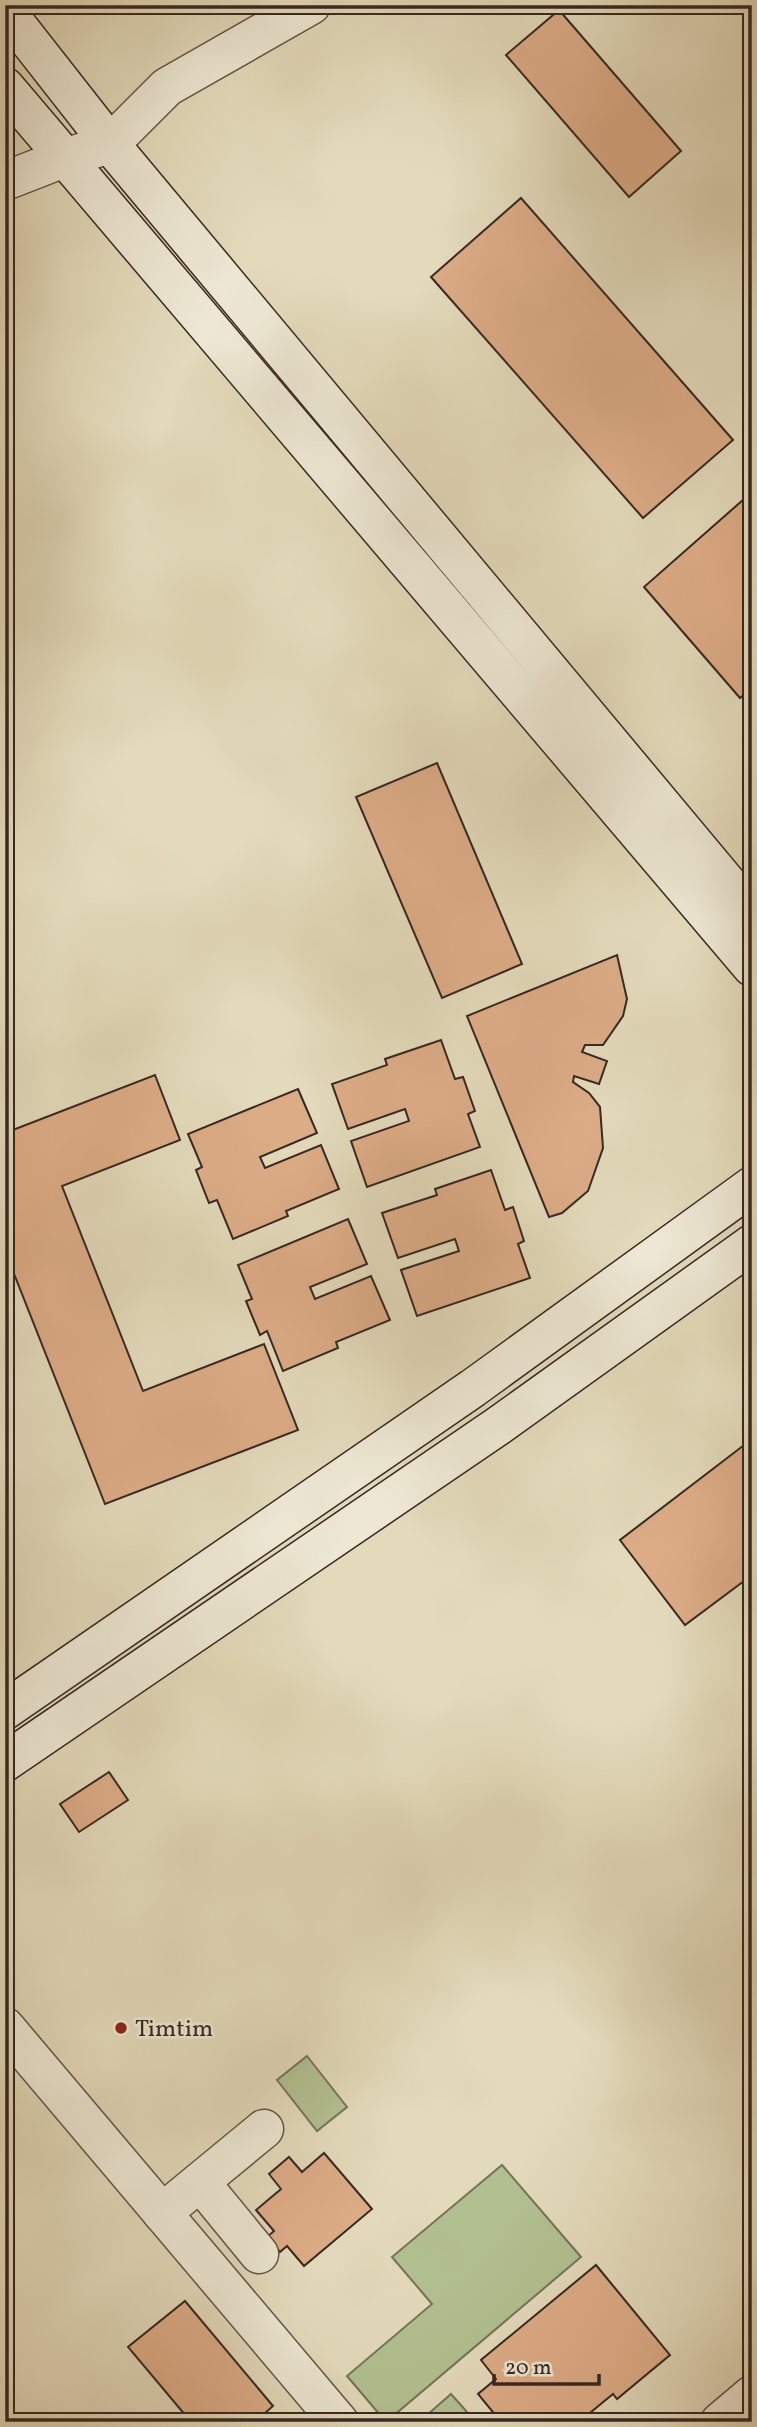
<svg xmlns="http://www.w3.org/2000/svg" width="757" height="2427" font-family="Vollkorn,serif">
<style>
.green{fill:#b2c091;stroke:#74745a;stroke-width:2}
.building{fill:#dcac87;stroke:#372822;stroke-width:2}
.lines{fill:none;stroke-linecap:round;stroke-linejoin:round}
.street-casing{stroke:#625448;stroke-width:41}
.secondary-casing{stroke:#372822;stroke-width:41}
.street{stroke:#ede7d3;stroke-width:38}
.secondary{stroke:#ede7d3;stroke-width:38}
.poi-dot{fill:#8f2418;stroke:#ede7d3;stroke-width:2.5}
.labels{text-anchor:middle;stroke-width:5;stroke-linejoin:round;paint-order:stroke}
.poi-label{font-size:24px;fill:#372822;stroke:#ede7d3;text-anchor:start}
</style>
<rect width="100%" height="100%" fill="#e3dabb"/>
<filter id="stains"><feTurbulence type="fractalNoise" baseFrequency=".00286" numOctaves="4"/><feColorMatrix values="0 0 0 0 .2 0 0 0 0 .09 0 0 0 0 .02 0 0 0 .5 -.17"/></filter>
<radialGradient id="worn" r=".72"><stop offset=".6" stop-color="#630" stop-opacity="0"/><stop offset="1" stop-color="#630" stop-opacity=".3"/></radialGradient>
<g class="green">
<polygon points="307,2056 347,2107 317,2131 277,2080"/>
<polygon points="502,2165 581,2257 386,2422 347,2376 432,2304 392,2257"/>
<polygon points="451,2394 476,2422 419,2422"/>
</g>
<g class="building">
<polygon points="559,10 681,151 629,197 506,55"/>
<polygon points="521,198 733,440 643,518 431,277"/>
<polygon points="752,492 752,688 740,698 644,587"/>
<polygon points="437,763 522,964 442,998 356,797"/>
<polygon points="617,955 627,999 623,1016 603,1045 585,1045 582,1052 607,1061 599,1084 574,1076 573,1082 589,1093 600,1107 603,1148 588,1191 562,1213 549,1217 467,1016"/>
<polygon points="441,1040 455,1079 463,1077 475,1111 468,1114 480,1147 367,1187 351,1141 409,1121 405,1109 348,1129 332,1084 387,1065 385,1059"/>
<polygon points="155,1075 180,1140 62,1186 143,1391 264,1344 298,1430 105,1504 5,1251 5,1133"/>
<polygon points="298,1089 317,1133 260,1157 265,1168 321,1145 339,1189 286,1211 288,1216 233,1239 217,1200 209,1203 196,1170 202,1167 188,1134"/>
<polygon points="491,1170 505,1210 513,1207 524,1241 518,1244 530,1278 417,1316 401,1270 459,1251 455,1239 398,1258 382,1213 437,1195 435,1189"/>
<polygon points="348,1219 367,1264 310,1287 315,1299 371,1276 390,1320 336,1342 338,1348 283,1371 267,1331 260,1335 246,1301 252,1299 238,1265"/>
<polygon points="752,1439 752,1575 685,1625 620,1540"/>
<polygon points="109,1772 128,1800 79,1832 60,1804"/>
<polygon points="324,2153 372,2209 304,2266 287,2246 280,2252 267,2237 274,2231 256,2210 281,2189 269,2174 289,2157 302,2172"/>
<polygon points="596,2265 670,2355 617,2399 613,2394 579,2422 501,2422 478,2394 496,2379 481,2360"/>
<polygon points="185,2301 273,2406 255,2422 179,2422 186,2416 128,2347"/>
</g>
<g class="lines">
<defs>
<g id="street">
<polyline points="5,181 64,158 110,144 167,87 311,5"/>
<polyline points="5,2027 339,2422"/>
<polyline points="200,2182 259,2254"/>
<polyline points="162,2213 264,2129"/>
<polyline points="720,2422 752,2395"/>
</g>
<g id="secondary">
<polyline points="5,10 110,144 752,913"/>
<polyline points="5,87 752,967"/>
<polyline points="5,1710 473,1388 752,1186"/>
<polyline points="5,1762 498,1426 752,1244"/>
</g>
</defs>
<use href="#street" class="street-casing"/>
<use href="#secondary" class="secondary-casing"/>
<use href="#street" class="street"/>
<use href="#secondary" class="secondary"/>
</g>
<circle class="poi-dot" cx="121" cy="2028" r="7"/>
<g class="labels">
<g class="poi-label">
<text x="135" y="2036">Timtim</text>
</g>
</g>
<rect width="757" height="2427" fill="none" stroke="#e3dabb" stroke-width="28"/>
<rect x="7" y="7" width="743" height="2413" fill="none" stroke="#372822" stroke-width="3.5"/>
<rect x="14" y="14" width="729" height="2399" fill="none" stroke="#372822" stroke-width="2"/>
<path d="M494 2374v10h105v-10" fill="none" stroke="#372822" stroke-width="3.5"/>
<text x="505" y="2374" font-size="21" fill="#372822" stroke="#ede7d3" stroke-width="5" paint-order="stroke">20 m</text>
<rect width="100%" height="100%" filter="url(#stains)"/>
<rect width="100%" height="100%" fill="url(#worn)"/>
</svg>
